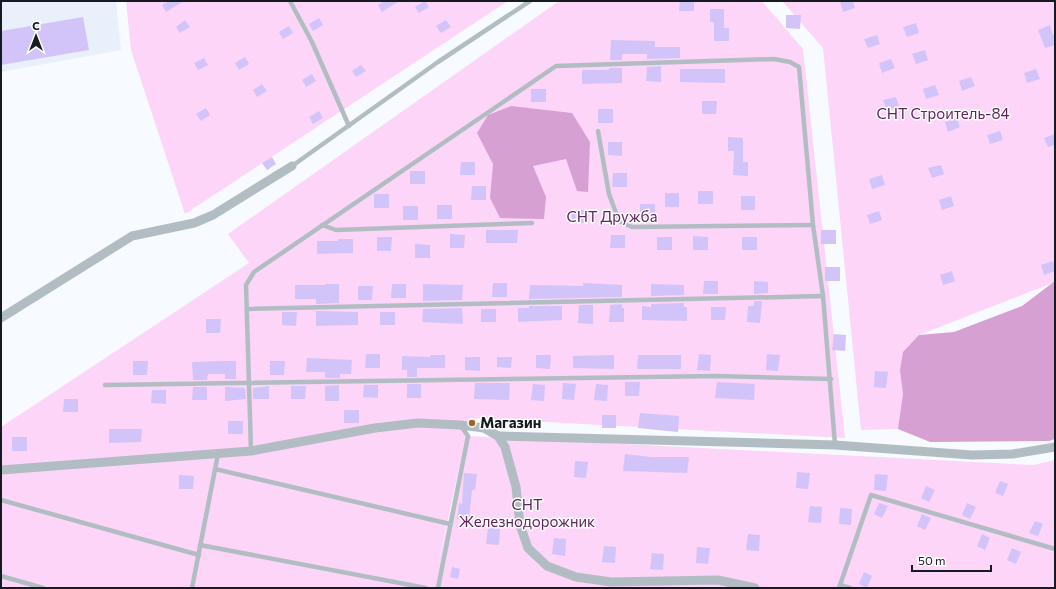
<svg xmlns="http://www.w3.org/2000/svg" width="1056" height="589" font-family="Commissioner,sans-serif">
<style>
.built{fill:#e9effb}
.green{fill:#fcd5f8}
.forest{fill:#d6a0d3}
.building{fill:#d2c4f9}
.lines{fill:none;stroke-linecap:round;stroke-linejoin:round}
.lane{stroke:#b2bdc3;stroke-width:4.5}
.street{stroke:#b2bdc3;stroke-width:9}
.poi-dot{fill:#9e6523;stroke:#fff;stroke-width:1.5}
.labels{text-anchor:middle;stroke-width:3;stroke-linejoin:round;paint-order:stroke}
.park-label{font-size:15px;fill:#61225f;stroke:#fff}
.poi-label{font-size:15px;font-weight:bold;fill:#161a21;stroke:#fff;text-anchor:start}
</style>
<rect width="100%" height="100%" fill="#f7fafe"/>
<polygon class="built" points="1,1 116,1 121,50 1,72"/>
<g class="green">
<polygon points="126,1 508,1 185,214 131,50"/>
<polygon points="559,1 762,1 803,49 845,438 470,418 436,573 468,436 1033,465 1055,460 1055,588 1,588 1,427 249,263 228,234"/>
<polygon points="782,1 1055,1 1055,282 919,335 898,429 861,430 823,48"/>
</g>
<g class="forest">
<polygon points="511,106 572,113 590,142 588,192 577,191 566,159 533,166 546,197 544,219 500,218 490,198 493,164 477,133 488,115"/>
<polygon points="1055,281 1055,439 1049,441 930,442 898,429 903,394 900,370 903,352 919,335 954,332 1022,306"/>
</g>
<g class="building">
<polygon points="169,1 184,1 166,12 162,5"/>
<polygon points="384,1 399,1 382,12 378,5"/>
<polygon points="425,1 429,7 419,13 415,7"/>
<polygon points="680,1 694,1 694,11 679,11"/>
<polygon points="844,1 853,1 855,8 843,12 840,2"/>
<polygon points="710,9 724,9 724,28 729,28 729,41 714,41 714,22 710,22"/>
<polygon points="786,15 801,15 800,29 786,28"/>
<polygon points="83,17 89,50 1,65 1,31"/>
<polygon points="319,18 323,25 313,31 309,24"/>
<polygon points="185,20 190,27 180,33 176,27"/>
<polygon points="446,20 451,27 441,33 436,26"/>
<polygon points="916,23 919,33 907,37 903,27"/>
<polygon points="1050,25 1053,35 1055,35 1055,45 1045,48 1038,30"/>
<polygon points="289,26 293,33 283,39 279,32"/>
<polygon points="877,35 880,44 868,48 864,39"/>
<polygon points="611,40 655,41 655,47 680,47 680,58 647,59 647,54 622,54 622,60 610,60"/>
<polygon points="925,50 928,60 916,64 912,54"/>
<polygon points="245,57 249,64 239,70 235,63"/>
<polygon points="204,58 208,65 198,70 194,63"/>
<polygon points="891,59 895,68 882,73 879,63"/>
<polygon points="361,65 366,71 356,77 352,71"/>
<polygon points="661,66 661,82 646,81 647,67"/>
<polygon points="610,68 622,68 622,83 582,84 582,70 608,70"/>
<polygon points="680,69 725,69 725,83 680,82"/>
<polygon points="1036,69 1040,79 1027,83 1024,73"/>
<polygon points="312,74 316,81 306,87 302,80"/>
<polygon points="971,77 975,86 962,91 959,81"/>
<polygon points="262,84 267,91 257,97 253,90"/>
<polygon points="935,85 939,95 926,99 923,89"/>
<rect x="531" y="89" width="15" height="13"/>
<polygon points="896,97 899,106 887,110 883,100"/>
<polygon points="702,101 717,101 716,114 702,114"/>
<polygon points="206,108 210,115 201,121 196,114"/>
<rect x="598" y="109" width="15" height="14"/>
<polygon points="319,111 323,118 313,124 309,117"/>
<polygon points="957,118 960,127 948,132 945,122"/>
<polygon points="1000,131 1003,140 990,144 987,135"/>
<polygon points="1055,134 1055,145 1048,147 1044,138"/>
<polygon points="728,137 743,138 743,162 748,162 748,176 733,175 734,151 728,151"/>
<polygon points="608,142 622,142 622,156 608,155"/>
<polygon points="272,157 276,164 267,170 262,163"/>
<polygon points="461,162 475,162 475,175 460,175"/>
<polygon points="941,165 944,174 932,178 928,168"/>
<rect x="410" y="171" width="15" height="13"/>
<polygon points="613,173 627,173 627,187 612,187"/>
<polygon points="882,175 885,185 872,189 869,179"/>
<polygon points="472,186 486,186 486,200 471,200"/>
<rect x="698" y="191" width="15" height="13"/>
<rect x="665" y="193" width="14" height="14"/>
<rect x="374" y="194" width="15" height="14"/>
<rect x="741" y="196" width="14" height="14"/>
<polygon points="951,196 954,206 942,210 939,200"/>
<polygon points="640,204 655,204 655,218 640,217"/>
<rect x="437" y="205" width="15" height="14"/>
<rect x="403" y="206" width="15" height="14"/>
<rect x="572" y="210" width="15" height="13"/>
<polygon points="879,211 882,220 870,224 867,215"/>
<polygon points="486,230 518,230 517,243 486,243"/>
<rect x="821" y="230" width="15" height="14"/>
<polygon points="450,234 465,235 464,248 450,248"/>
<polygon points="611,235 625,235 625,248 610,248"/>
<polygon points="693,236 708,237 708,250 693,250"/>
<polygon points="377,237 392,237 391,251 377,251"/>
<rect x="657" y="237" width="15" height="13"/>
<rect x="742" y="237" width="15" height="13"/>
<polygon points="338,239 353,239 353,253 317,254 317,241 338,241"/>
<polygon points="415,244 430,245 430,258 415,258"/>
<polygon points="1053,261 1055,271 1044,275 1041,265"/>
<rect x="825" y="267" width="15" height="14"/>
<polygon points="952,271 955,281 943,285 940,275"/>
<polygon points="704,281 718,281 718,294 703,294"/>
<polygon points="754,281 768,282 768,293 754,294"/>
<polygon points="493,283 507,283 507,297 492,297"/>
<polygon points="583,283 622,285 622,297 529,299 530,285 583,286"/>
<polygon points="325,284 339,284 339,303 316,304 316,299 295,299 295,285 325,285"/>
<polygon points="392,284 406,284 406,298 391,298"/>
<polygon points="423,284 463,285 462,300 423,301"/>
<polygon points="651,284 684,285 684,295 651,296"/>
<polygon points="358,286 373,286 372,300 358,300"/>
<polygon points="754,301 762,301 760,323 747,322 748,306 754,306"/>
<polygon points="684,303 684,307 687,307 687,321 642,320 642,306 651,307 651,304"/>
<polygon points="622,304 622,308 624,308 624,322 609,322 610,305"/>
<polygon points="579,305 593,305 593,324 578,323"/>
<polygon points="529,306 562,306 562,320 518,322 518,308 529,308"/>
<polygon points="711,307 726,307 725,320 711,320"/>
<polygon points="462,308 463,324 422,322 423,309"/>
<rect x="481" y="309" width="15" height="13"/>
<polygon points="316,311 358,312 358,325 316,326"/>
<polygon points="282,312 297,312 296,326 282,325"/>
<rect x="380" y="312" width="15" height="13"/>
<polygon points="206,319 221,319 220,333 206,333"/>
<polygon points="834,334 846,335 845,351 832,350"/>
<polygon points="366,354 380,354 380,368 365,368"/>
<polygon points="699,354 711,355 710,371 697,370"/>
<polygon points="767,354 780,355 778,371 766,370"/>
<polygon points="430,355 445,355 445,368 417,368 417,377 407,377 407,370 402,370 402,356 430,357"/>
<polygon points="536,355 551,355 550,369 536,368"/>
<polygon points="614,355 614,369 573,368 573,356"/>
<polygon points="638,355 681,355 681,369 637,369"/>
<polygon points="465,357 480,357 480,371 465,370"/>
<polygon points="497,357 512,357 511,368 497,367"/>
<polygon points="307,358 352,360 351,374 340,374 340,378 325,378 325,372 306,372"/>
<polygon points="133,361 148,361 147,375 133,375"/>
<polygon points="222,361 236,361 236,379 225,379 225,374 208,374 207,380 193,380 192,362"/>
<polygon points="270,361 285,361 284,375 270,375"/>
<polygon points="875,371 888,372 886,388 874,387"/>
<polygon points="625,382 640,382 639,396 625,396"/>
<polygon points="717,382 755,384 754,400 715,398"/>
<polygon points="475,383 510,383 509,400 474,399"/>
<polygon points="563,383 576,384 574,400 562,399"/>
<rect x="407" y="384" width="14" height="14"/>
<polygon points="533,384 545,385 544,401 531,400"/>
<polygon points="596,384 608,385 607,401 594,400"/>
<polygon points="339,385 339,401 325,401 325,386"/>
<polygon points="364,385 378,385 378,398 363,397"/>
<polygon points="269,386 269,399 253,399 253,388"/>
<polygon points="291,386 306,386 305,399 291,399"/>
<polygon points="193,387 207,387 207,400 192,400"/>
<polygon points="225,387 245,388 246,399 225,401"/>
<polygon points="152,390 166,390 166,404 151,403"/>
<polygon points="64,399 78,399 78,412 63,412"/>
<rect x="344" y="410" width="15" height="13"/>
<polygon points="640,413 679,416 678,432 638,428"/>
<rect x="602" y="415" width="14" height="13"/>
<rect x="228" y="421" width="15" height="13"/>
<polygon points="109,429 142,429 141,442 109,443"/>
<rect x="12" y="437" width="15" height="14"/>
<polygon points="625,454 651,457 689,457 687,473 623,471"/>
<polygon points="575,461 588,462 586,478 574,477"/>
<polygon points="797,472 810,473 808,489 796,488"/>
<polygon points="464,473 477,474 475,490 472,490 469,520 457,519 459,503 462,504"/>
<polygon points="875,474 888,475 886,491 874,490"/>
<polygon points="179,475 194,476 193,489 179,489"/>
<polygon points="1000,481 1008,484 1003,496 995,493"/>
<polygon points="926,486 935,490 929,502 921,498"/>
<polygon points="879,503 888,506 882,518 874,514"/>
<polygon points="967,503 976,507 970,519 962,515"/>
<polygon points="810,506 822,507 821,523 808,522"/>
<polygon points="840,508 852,509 851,525 839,524"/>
<polygon points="922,514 931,518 925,530 917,526"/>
<polygon points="1035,521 1043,524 1038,536 1029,533"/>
<polygon points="488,528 500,529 499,545 486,544"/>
<polygon points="748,534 760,535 759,551 746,550"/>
<polygon points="982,534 990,538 985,550 977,546"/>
<polygon points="554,538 566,539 565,556 552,554"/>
<polygon points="604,546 616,547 615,563 602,562"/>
<polygon points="697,547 710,548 708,564 696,563"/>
<polygon points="1012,548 1021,552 1016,564 1007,560"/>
<polygon points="652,553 664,554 663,570 650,569"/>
<polygon points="452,567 460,569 458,579 450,577"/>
<polygon points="864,572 872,576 867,588 859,584"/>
</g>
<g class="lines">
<g class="lane">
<polyline points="290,1 312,42 349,126"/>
<polyline points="598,131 609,194 619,221 632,227 813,225"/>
<polyline points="292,166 438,62 530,1"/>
<polyline points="322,225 336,230 532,223"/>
<polyline points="247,309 823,296"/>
<polyline points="105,385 716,376 831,379"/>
<polyline points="251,451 246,285 254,272 556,66 774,59 790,62 799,67 813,225 823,296 835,445"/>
<polyline points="215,469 450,524"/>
<polyline points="1,500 199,555"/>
<polyline points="200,545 426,588"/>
<polyline points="1,576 43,588"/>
<polyline points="840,585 850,588"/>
<polyline points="192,588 218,454"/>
<polyline points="438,588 468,436 461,426"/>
<polyline points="839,588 871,495 1055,549"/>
</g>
<g class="street">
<polyline points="1,318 132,236 194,223 213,215 292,166"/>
<polyline points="498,436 835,445 972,455 1013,454 1055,447"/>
<polyline points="1,470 251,451 375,428 418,423 460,425 484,428 498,436 505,447 516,487 520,525 528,548 547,566 576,577 611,582 718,580 755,588"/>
</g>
</g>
<circle class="poi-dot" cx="472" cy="423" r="4"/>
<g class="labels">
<g class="park-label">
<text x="943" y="119">СНТ Строитель-84</text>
<text x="612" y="222">СНТ Дружба</text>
<text x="527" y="510">СНТ<tspan x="527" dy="17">Железнодорожник</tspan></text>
</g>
<g class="poi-label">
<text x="480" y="428">Магазин</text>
</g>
</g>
<rect width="1056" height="589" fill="none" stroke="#161a21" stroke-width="4"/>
<g transform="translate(36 36)" stroke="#ffffff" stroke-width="3" paint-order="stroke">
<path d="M0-3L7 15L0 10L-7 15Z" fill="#161a21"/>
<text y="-6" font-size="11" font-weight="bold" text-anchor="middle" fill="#161a21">С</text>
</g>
<path d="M912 565v6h79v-6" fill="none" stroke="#161a21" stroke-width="2"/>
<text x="918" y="565" font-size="12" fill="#161a21" stroke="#ffffff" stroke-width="3" paint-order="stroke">50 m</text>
</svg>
